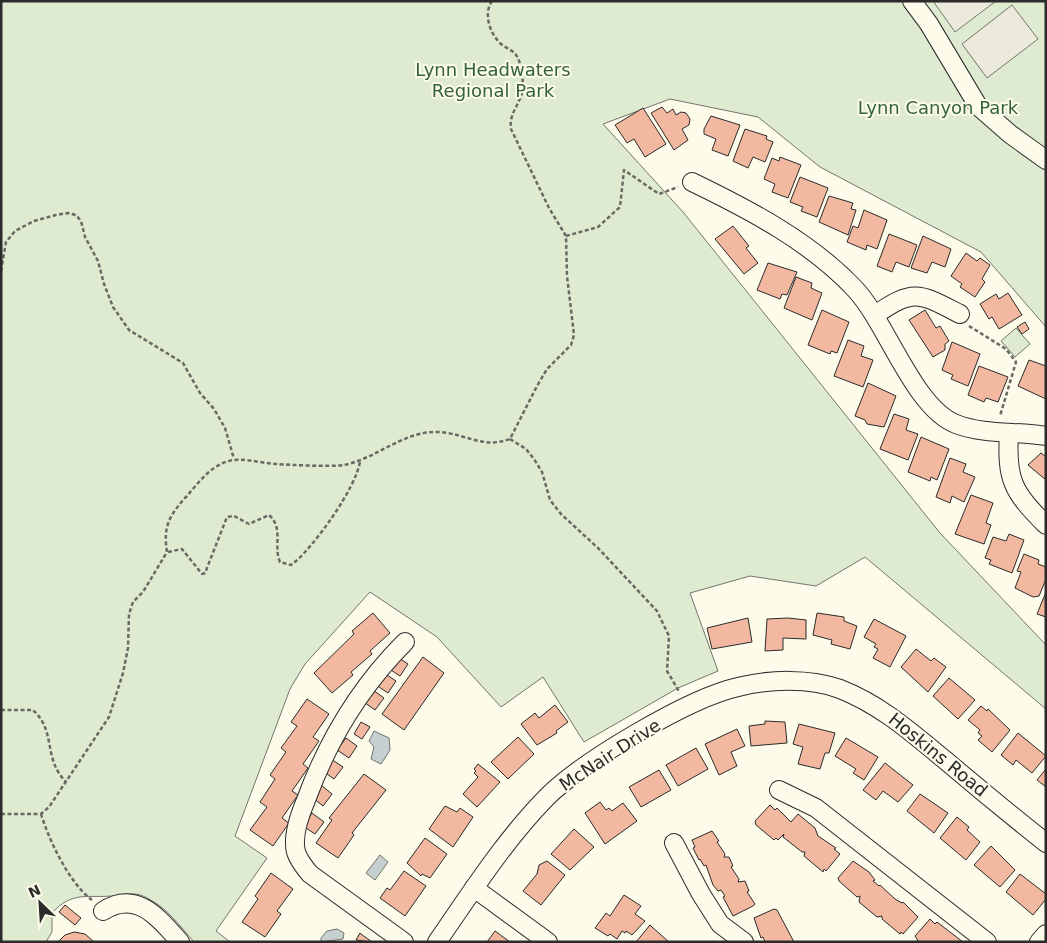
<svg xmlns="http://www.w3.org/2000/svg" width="1047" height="943" font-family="'DejaVu Sans',sans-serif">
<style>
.green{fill:#deebd1;stroke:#74746e}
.parking{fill:#eceadb;stroke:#74746e}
.water{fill:#c7d0d0;stroke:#74746e}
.building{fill:#f2b8a0;stroke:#2b2b2b}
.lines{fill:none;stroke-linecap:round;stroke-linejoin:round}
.minor-casing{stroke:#2b2b2b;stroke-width:20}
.path{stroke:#6a6964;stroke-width:2.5;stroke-dasharray:4 2.5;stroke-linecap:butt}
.minor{stroke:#fdfbea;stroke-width:18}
.labels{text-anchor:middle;stroke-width:4;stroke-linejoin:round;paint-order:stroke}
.park-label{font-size:18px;fill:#34623c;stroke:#fdfbea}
.street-label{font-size:18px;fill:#2b2b2b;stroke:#fdfbea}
</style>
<rect width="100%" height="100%" fill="#fdfbea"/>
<g class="green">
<path d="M 1,1 L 1046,1 L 1046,327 L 981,252 L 820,167 L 758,117 L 670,99 L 603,124 L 683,212 L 940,533 L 1046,645 L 1046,709 L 865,557 L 816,586 L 750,576 L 690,593 L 718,671 L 678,688 L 584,742 L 543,677 L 501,707 L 437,637 L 370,592 L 305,664 L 290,689 L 235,836 L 267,858 L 216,931 L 230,942 L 194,942 C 180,926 168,909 149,899 C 136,891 127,894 112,896 C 87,898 72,891 52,913 L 52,932 L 46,942 L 1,942 Z"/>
<polygon points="1016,328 1030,344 1015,357 1001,341"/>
</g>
<g class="parking">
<polygon points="933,1 996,1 955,32"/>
<polygon points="1012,5 1038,39 987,78 962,44"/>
</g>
<g class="water">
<polygon points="374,731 389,738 390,750 381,764 371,759 374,747 369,741"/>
<polygon points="380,855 388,862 375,880 366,873"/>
<polygon points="337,929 344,933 343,939 321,942 321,938 327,931"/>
</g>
<g class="building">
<polygon points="662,107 667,113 673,109 676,115 681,112 686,113 690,119 689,125 682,129 688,140 674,150 651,113"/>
<polygon points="643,108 666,144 645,157 634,139 627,143 615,125"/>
<polygon points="711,116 740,125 728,156 712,150 716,139 704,134 704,129"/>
<polygon points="745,129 767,136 766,139 773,142 765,162 753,157 748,168 733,161"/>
<polygon points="780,157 801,165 788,198 772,192 775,184 764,179 772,158 779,161"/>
<polygon points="800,177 828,188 817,217 801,211 803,207 790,202"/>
<polygon points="829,196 853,203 851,209 856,210 848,235 819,222"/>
<polygon points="864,210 887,220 877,249 867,245 866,250 847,242 853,226 858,228"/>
<polygon points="733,226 749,246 746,248 758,263 744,274 715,239"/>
<polygon points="889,234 917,245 909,267 896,262 892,272 877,266"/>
<polygon points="923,236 951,249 945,267 932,262 927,273 911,268"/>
<polygon points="966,253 977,261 980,258 990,265 982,279 985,282 975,297 960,287 962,284 951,276"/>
<polygon points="768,263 797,272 787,295 782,294 780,299 757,290"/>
<polygon points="796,277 812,283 811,288 822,293 812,320 784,308"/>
<polygon points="1008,293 1022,315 999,329 992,317 989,319 980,304 996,294 999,299"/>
<polygon points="822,310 849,322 837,353 831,351 830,354 808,345"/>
<polygon points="925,310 936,328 940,326 949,341 945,344 945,350 933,357 909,320"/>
<polygon points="1025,322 1029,329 1022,334 1017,327"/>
<polygon points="848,340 864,346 861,356 873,360 863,387 834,376"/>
<polygon points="952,342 980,354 968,386 951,379 953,375 942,370"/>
<polygon points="1029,360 1046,366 1046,399 1018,386"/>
<polygon points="979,366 1008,377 998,402 986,398 984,402 968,395"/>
<polygon points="868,383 896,396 884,427 867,424 865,420 855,416"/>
<polygon points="894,414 909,419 906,430 918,434 908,460 880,449"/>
<polygon points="921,437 949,449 937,480 931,477 930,481 908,472"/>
<polygon points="1041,453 1046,457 1046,480 1028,465"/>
<polygon points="950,458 966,464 963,472 975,477 964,502 952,496 950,503 936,497"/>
<polygon points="971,495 993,503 986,523 991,525 984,544 955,534"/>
<polygon points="1009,534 1024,540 1012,573 989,564 991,560 985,558 993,537 1006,541"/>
<polygon points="1024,554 1039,560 1038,564 1046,567 1046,579 1039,596 1033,597 1015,588 1021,572 1017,571"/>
<polygon points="1046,592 1046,617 1037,614"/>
<polygon points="373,613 390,633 370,651 372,654 351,672 353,675 332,693 314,673 354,634 352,631"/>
<polygon points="817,613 844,617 844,621 857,626 850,649 831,644 832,640 813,635"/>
<polygon points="748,618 752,642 712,649 707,628"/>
<polygon points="788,618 806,620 806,639 783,638 783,650 765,651 767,619"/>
<polygon points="874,619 906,636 890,667 873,658 878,649 874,647 876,644 864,637"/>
<polygon points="916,649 931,661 934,658 946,667 928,692 901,667"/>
<polygon points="396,656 408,664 400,676 388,668"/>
<polygon points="423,657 444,673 404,730 382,714"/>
<polygon points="384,673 396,681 388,693 376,685"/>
<polygon points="949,678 975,700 958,719 933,696"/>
<polygon points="373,690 384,698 375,710 364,702"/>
<polygon points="307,699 329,714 313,737 319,741 303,764 308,768 292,791 298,795 282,818 289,823 273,846 250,830 267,807 260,802 275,779 270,775 286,752 281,748 297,726 291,722"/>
<polygon points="555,705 568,722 556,731 557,733 537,745 521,724 535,713 539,718"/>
<polygon points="981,706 987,711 988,709 1010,730 992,752 978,740 982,736 978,733 980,730 968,720"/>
<polygon points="765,721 785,722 787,743 751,746 749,726 765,724"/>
<polygon points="361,722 370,727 362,739 354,734"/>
<polygon points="799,724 835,733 829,753 825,753 820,769 798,764 803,747 793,744"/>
<polygon points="737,729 745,746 731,752 737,766 719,775 705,744"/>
<polygon points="1018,733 1046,756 1032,773 1016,760 1013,765 1001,755"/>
<polygon points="518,737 534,754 508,779 491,762"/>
<polygon points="346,738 357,746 349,758 337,750"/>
<polygon points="846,738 878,757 864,780 853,773 856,769 835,756"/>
<polygon points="696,748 708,769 678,786 666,765"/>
<polygon points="331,759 343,767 334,779 323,771"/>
<polygon points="885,763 913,785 898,802 883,791 876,800 863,790"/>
<polygon points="478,764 500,782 477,807 463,794 478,777 474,773 476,771 474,769"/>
<polygon points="1046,769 1046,787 1037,780"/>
<polygon points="659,770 671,790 641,807 629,787"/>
<polygon points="364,774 386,790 352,833 354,835 338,858 316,843 332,820 329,818"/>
<polygon points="321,785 332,794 323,806 312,797"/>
<polygon points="920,794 948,813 934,833 907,811"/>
<polygon points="600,802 606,810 609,808 612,811 623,803 637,821 605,844 585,813"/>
<polygon points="770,805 775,810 777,808 791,822 798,814 815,828 818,836 836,848 834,849 840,854 826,871 824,869 823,872 804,856 805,852 802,852 783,837 784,834 778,840 776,838 774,840 756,825 755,821"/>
<polygon points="445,806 457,812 460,808 473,817 453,847 429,829"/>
<polygon points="312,813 324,822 315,834 303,826"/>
<polygon points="957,817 969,827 967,830 980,842 966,860 940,838"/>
<polygon points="574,829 594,847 570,870 551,854"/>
<polygon points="712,831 719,841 717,842 725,854 724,857 729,857 733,866 731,867 739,879 738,882 745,881 749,891 747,892 755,904 753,906 733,916 723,897 725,896 721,890 718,891 713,885 706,865 704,866 700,859 699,860 693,848 695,847 692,840"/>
<polygon points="425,838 447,854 430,878 422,874 421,876 407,863"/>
<polygon points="991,846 1015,870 1000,887 974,865"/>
<polygon points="547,861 565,875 541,905 523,891 537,874 539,865"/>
<polygon points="853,861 869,872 875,880 873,881 879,886 880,885 895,899 902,903 903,902 918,917 903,934 901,932 900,934 882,919 882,916 877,917 859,902 860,896 857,897 839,881 838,878"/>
<polygon points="404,871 426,886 405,916 380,898 387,888 390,890"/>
<polygon points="271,873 293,889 277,911 281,914 265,937 242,922 258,899 255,896"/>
<polygon points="1020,874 1046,894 1046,899 1033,915 1006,892"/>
<polygon points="624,895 641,906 635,914 645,921 632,935 626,931 625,933 622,931 617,939 610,934 608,936 595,928 606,913 610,916"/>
<polygon points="65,905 81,918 75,925 59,912"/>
<polygon points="774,909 777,910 794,942 765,942 763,937 761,938 754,918"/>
<polygon points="930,919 935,924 937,922 963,942 919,942 915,936"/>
<polygon points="650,925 652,927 669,942 636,942"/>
<polygon points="495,931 510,942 487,942"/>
<polygon points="74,932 85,934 94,942 58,942 65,935"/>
<polygon points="360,933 361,934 372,942 356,940"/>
</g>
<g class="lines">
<defs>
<g id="minor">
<polyline points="912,1 929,24 978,106 1010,134 1046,160"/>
<path d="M 692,182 C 750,210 811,242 855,289 C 887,323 914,408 956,424 C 984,435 1017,431 1046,436"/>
<path d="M 875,315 C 914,288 919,293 960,314"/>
<path d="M 1009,433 C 1006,480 1013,492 1046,525"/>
<polyline points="779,790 816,808 987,942"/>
<polyline points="674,843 701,894 720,924 744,942"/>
<polyline points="474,888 548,942"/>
<path d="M 103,911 C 136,889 159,918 180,942"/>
<path d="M 404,942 L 310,874 C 304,867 299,861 296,852 C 292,836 300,814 306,800 C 328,740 360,687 405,642"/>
<path d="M 437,942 C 471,893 504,841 546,798 C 581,762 689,698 738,687 C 769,679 810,678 840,689 C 881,705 912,733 945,760 C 978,788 1012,816 1046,843"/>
<polyline points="1039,942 1046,934"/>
</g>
</defs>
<use href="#minor" class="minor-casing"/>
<g class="path">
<polyline points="566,236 598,227 620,207 624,170 659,194 678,187"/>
<polyline points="1,271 6,242 15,231 34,221 56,215 68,213 76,215 81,221 85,237 98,261 104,284 113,307 129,330 183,363 200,393 214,409 225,428 234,459"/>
<polyline points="969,326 1006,349 1016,362 1000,416"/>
<polyline points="510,439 526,449 534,459 542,472 550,500 561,514 598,548 657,611 669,636 667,671 680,693"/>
<path d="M 168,552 L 182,549 L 202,574 L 205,573 L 227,517 L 234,516 L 249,524 L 269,515 C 284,528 273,546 280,562 L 291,565 C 312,550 357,487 360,461"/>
<path d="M 1,710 L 33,710 C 57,732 42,757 66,782"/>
<path d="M 1,814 L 41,814 L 49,807 L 109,717 L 123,673 L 128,648 L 129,614 L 133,602 L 143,592 L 167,552 C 163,527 169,516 185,498 C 196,486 206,471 221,464 C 238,455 257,463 276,464 C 292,465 330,467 344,465 C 378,458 404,430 440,432 C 466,434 483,449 510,439 L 537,386 L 547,369 L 571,345 L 574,335 L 567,276 L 566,236 L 549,208 L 511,129 C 509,114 518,107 522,93 C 524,84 522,67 518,58 C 514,50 507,49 501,44 C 490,34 483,14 492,1"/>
<path d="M 41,814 C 49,840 69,883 92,900"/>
</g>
<use href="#minor" class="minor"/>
</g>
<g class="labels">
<g class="park-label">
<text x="493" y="76">Lynn Headwaters<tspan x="493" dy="21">Regional Park</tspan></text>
<text x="938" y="114">Lynn Canyon Park</text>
</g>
<g class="street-label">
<text transform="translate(610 755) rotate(-33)" y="6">McNair Drive</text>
<text transform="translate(938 755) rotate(39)" y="6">Hoskins Road</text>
</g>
</g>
<rect width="1047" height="943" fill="none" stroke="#2b2b2b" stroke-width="5"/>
<g transform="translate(40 903) rotate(335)" stroke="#fdfbea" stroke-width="4" paint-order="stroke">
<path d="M0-4L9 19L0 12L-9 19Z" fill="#2b2b2b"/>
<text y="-8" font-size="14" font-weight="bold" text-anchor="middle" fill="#2b2b2b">N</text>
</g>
</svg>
